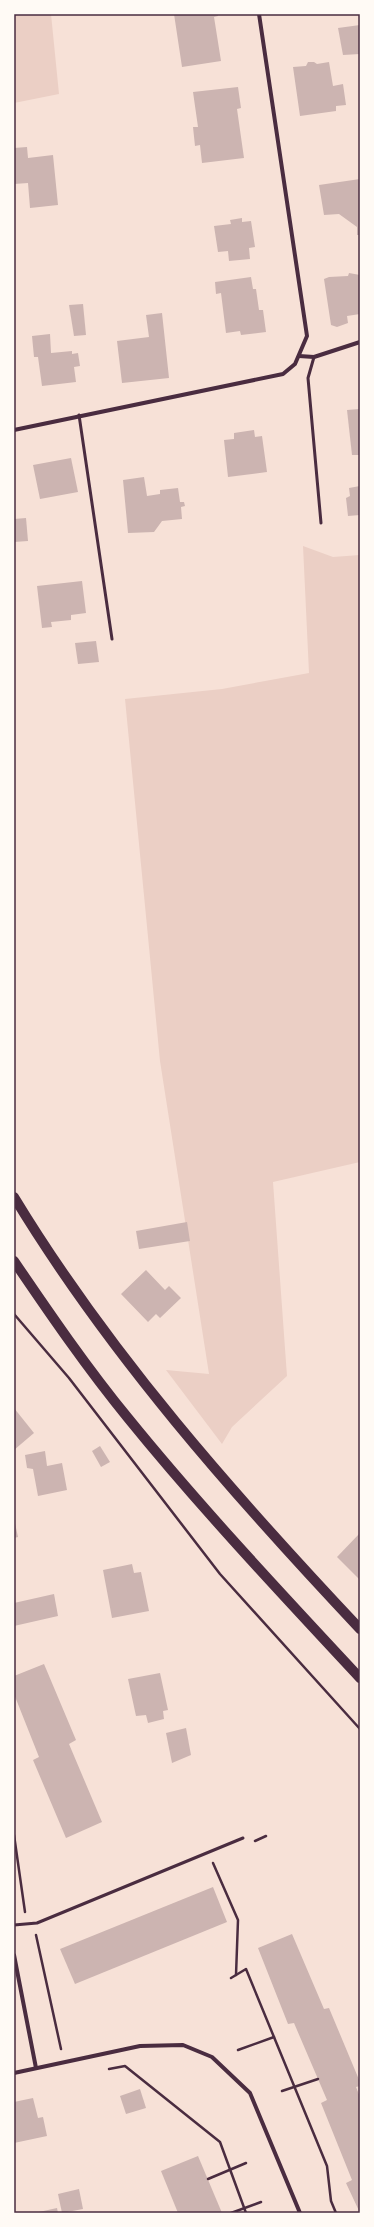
<svg xmlns="http://www.w3.org/2000/svg" width="374" height="2227" font-family="Inter,sans-serif">
<style>
.green{fill:#ebcfc5}
.building{fill:#ccb4b1}
.lines{fill:none;stroke-linecap:round;stroke-linejoin:round}
.path{stroke:#4a2c40;stroke-width:2.5}
.service{stroke:#4a2c40;stroke-width:3}
.minor{stroke:#4a2c40;stroke-width:4}
.primary{stroke:#4a2c40;stroke-width:10}
.neatline{fill:none;stroke:#4a2c40;stroke-width:1.5}
</style>
<rect width="100%" height="100%" fill="#f7e1d7"/>
<g class="green">
<polygon points="14,14 51,14 59,94 14,103"/>
<polygon points="303,546 333,557 360,555 360,1162 273,1182 287,1376 232,1427 222,1444 166,1370 209,1374 160,1061 125,699 222,689 309,673"/>
</g>
<g class="building">
<polygon points="174,14 218,14 218,16 214,17 221,61 182,67"/>
<polygon points="360,25 360,54 343,55 338,28"/>
<polygon points="308,62 314,62 317,64 329,62 333,86 343,84 346,105 336,106 336,111 300,116 293,67 306,66"/>
<polygon points="238,87 241,108 237,109 244,158 202,163 200,145 195,146 193,127 198,127 193,92"/>
<polygon points="27,147 28,158 53,155 58,205 30,208 28,183 14,184 14,148"/>
<polygon points="360,179 360,235 357,235 357,227 339,214 324,215 319,185"/>
<polygon points="242,218 242,222 251,221 255,247 249,248 250,259 229,261 228,251 218,252 214,226 231,224 230,220"/>
<polygon points="349,273 360,275 360,314 347,316 348,323 337,327 331,325 324,279 329,277 348,276"/>
<polygon points="251,277 253,289 256,289 259,310 263,310 266,332 241,335 240,331 226,333 221,293 216,294 215,282"/>
<polygon points="83,304 86,335 74,336 69,305"/>
<polygon points="162,313 169,378 122,383 117,341 149,337 146,315"/>
<polygon points="50,334 51,353 72,351 72,354 78,353 80,366 74,367 76,382 42,386 38,357 34,357 32,336"/>
<polygon points="360,409 360,455 352,455 347,410"/>
<polygon points="254,430 255,437 262,436 267,472 228,477 224,440 234,439 234,433"/>
<polygon points="71,458 78,492 40,499 33,465"/>
<polygon points="144,477 147,496 160,494 160,490 178,488 180,502 184,502 185,506 181,507 182,519 162,521 154,532 128,533 123,480"/>
<polygon points="360,486 360,515 348,516 346,498 350,496 349,488"/>
<polygon points="26,518 28,541 14,542 14,519"/>
<polygon points="82,581 86,613 71,615 71,620 51,622 52,627 42,628 37,586"/>
<polygon points="96,641 99,662 78,664 75,643"/>
<polygon points="187,1222 190,1241 139,1249 136,1231"/>
<polygon points="146,1270 165,1290 169,1286 181,1298 160,1318 156,1314 148,1322 121,1294"/>
<polygon points="14,1408 34,1433 14,1450"/>
<polygon points="100,1446 110,1462 101,1467 92,1451"/>
<polygon points="45,1451 47,1466 62,1463 67,1490 38,1496 33,1469 27,1468 25,1455"/>
<polygon points="14,1519 18,1537 14,1538"/>
<polygon points="360,1533 360,1580 337,1557"/>
<polygon points="132,1564 134,1573 141,1572 149,1611 112,1618 103,1570"/>
<polygon points="54,1594 58,1616 14,1626 14,1603"/>
<polygon points="44,1664 76,1740 69,1744 102,1822 66,1838 33,1760 39,1757 14,1694 14,1676"/>
<polygon points="160,1673 168,1710 163,1711 164,1719 148,1723 146,1715 136,1716 128,1679"/>
<polygon points="186,1728 191,1755 172,1763 166,1733"/>
<polygon points="213,1887 227,1922 75,1984 60,1949"/>
<polygon points="292,1934 324,2009 329,2008 360,2082 360,2086 356,2087 360,2097 360,2213 346,2183 352,2180 321,2103 327,2100 294,2023 288,2024 258,1948"/>
<polygon points="140,2089 146,2108 126,2114 120,2096"/>
<polygon points="33,2098 38,2118 43,2117 47,2136 14,2143 14,2102"/>
<polygon points="198,2156 222,2213 178,2213 161,2171"/>
<polygon points="79,2189 83,2209 62,2213 58,2194"/>
<polygon points="57,2208 58,2213 39,2213 39,2212"/>
</g>
<g class="lines">
<g class="path">
<polyline points="14,1314 69,1378 220,1574 360,1729"/>
<polyline points="14,1835 25,1912"/>
<polyline points="255,1841 266,1836"/>
<polyline points="213,1863 238,1920 236,1975"/>
<polyline points="36,1935 61,2049"/>
<polyline points="231,1978 246,1969 327,2166 331,2201 336,2213"/>
<polyline points="238,2050 274,2037"/>
<polyline points="109,2069 125,2066 220,2142 246,2213"/>
<polyline points="282,2091 318,2079"/>
<polyline points="208,2179 246,2163"/>
<polyline points="231,2213 261,2202"/>
</g>
<g class="service">
<polyline points="314,357 308,378 321,523"/>
<polyline points="79,415 112,639"/>
<polyline points="14,1925 37,1923 243,1838"/>
</g>
<g class="minor">
<polyline points="299,356 314,357 360,342"/>
<polyline points="14,430 283,374 295,364 307,336 259,14"/>
<polyline points="14,1955 36,2068"/>
<polyline points="14,2073 140,2046 183,2045 212,2057 250,2093 300,2213"/>
</g>
<g class="primary">
<path d="M 14,1197 C 110,1355 234,1495 360,1629"/>
<path d="M 14,1261 C 50,1314 87,1368 128,1418 C 201,1508 281,1593 360,1678"/>
</g>
</g>
<rect width="374" height="2227" fill="none" stroke="#fffaf5" stroke-width="30"/>
<rect x="15" y="15" width="344" height="2197" class="neatline"/>
</svg>
